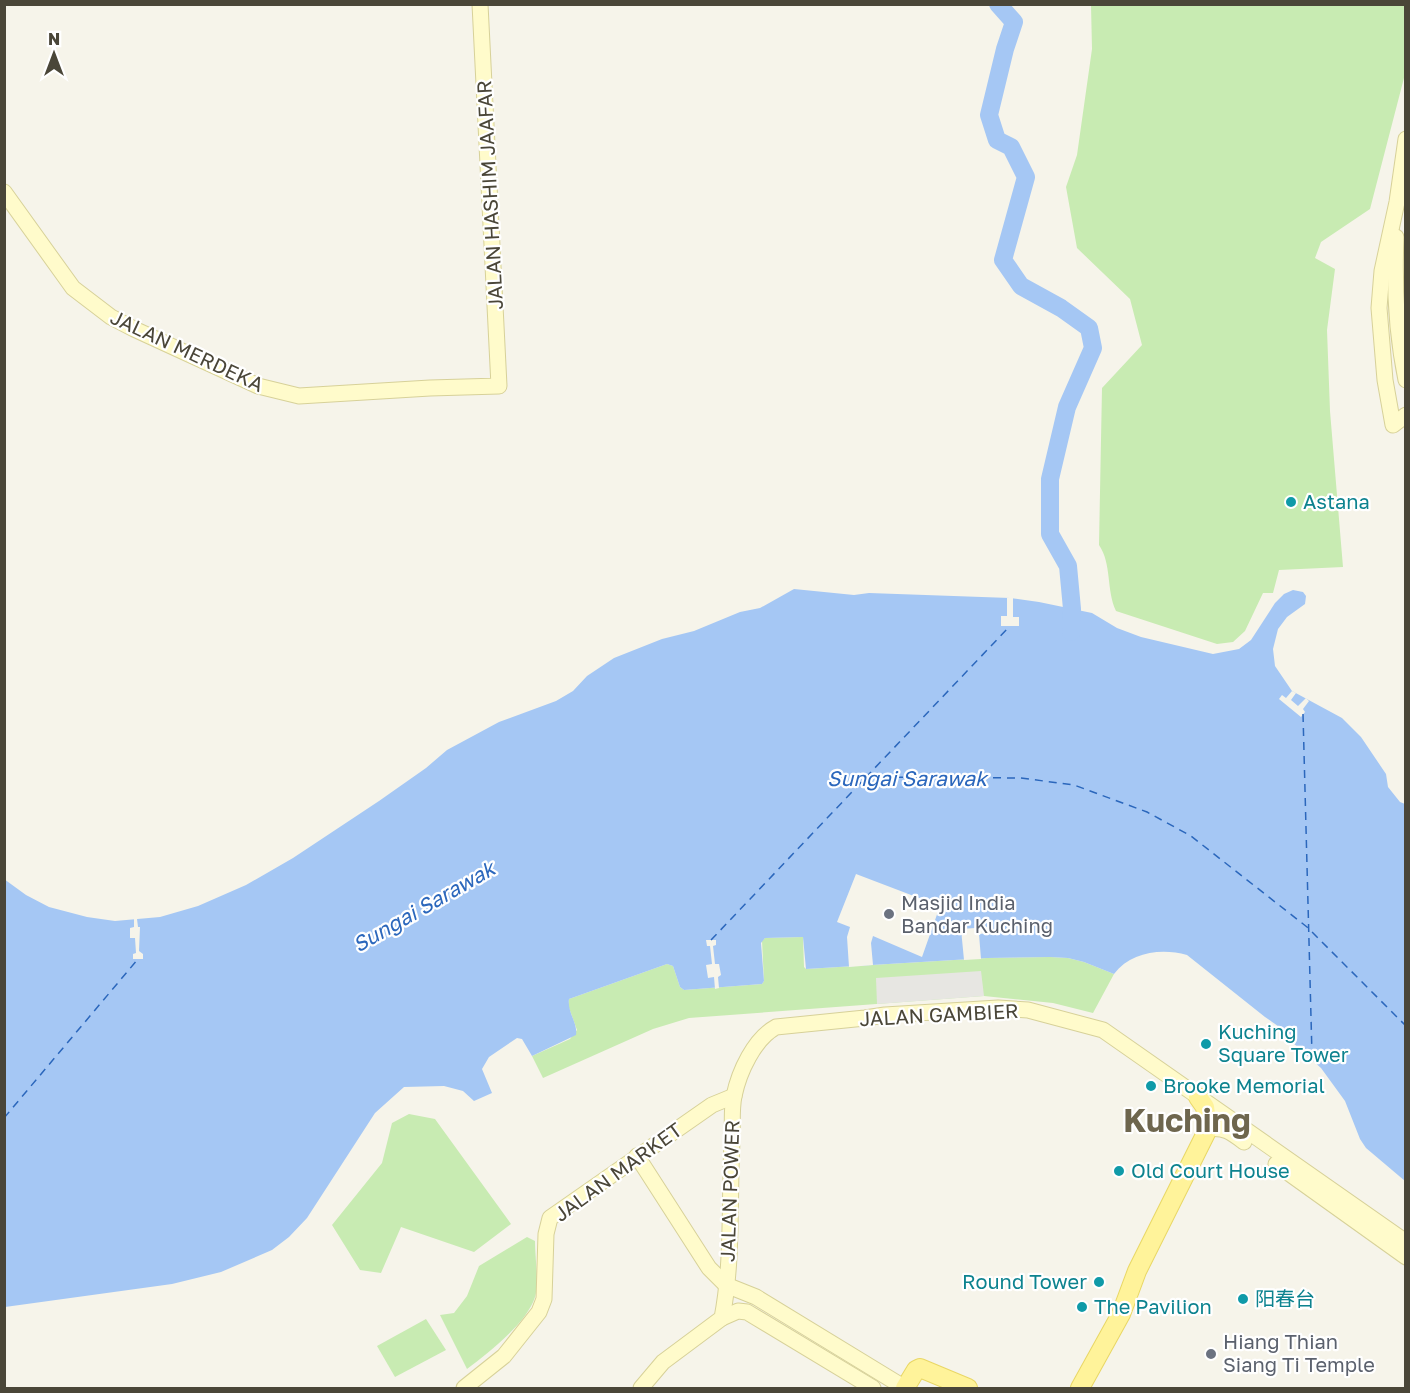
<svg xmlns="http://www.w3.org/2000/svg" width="1410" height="1393" font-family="'Golos Text','Noto Sans SC',sans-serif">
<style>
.green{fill:#c8ebb2}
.parking{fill:#e7e6e2}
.water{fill:#a5c7f4}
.pier{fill:#f6f4ea}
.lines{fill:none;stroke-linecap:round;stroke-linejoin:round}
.river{stroke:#a5c7f4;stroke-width:18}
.ferry{stroke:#2b67bc;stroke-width:1.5;stroke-dasharray:8 6;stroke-linecap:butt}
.secondary-casing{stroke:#d7d199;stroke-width:17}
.primary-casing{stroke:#e9d765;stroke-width:20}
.secondary{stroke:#fffbcb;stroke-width:15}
.primary{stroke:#fff39a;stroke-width:18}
.culture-dot{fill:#0f9aa8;stroke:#fff;stroke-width:2}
.worship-dot{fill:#6b7280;stroke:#fff;stroke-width:2}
.labels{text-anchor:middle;stroke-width:4.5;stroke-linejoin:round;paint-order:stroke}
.street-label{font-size:20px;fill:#4a4638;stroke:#fff}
.culture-label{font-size:20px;fill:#0d838f;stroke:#fff;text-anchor:start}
.worship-label{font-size:20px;fill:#5b616d;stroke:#fff;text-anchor:start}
.water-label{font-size:21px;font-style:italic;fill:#2b67bc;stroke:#fff}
.town-label{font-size:32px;font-weight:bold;fill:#6e664e;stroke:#fff}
</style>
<rect width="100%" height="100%" fill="#f6f4ea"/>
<g class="green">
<path d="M 1091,5 L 1405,5 L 1405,74 L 1370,209 L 1321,242 L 1315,258 L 1335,269 L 1327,330 L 1330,411 L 1343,567 L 1279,570 L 1273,593 L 1263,593 L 1245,631 L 1233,642 L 1217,644 L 1116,611 C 1106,590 1112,564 1099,545 L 1102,388 L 1142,345 L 1130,299 L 1077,248 L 1066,187 L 1077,155 L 1092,49 Z"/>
<polygon points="803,937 804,967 806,969 987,958 1050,957 1068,958 1084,962 1114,974 1093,1013 1053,1003 984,996 689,1018 653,1029 543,1078 532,1056 570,1039 577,1030 568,1005 569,999 667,964 673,966 680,987 684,990 762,984 764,981 762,941 765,938"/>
<polygon points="409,1114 435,1119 511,1224 474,1252 401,1227 381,1273 360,1270 332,1225 382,1163 392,1123"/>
<path d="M 527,1237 L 535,1241 C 535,1256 539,1284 535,1297 C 527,1323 488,1353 467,1369 L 440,1315 L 454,1313 L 467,1296 L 479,1266 Z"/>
<polygon points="426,1319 446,1350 395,1377 377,1346"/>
</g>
<polygon class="parking" points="981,971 984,996 877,1004 876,978"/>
<path class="water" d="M 794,589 L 854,595 L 869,593 L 1010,598 L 1039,602 L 1092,613 L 1117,628 L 1141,637 L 1213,654 L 1239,649 L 1251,640 L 1275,603 L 1284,594 L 1293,590 L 1303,592 L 1306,596 L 1305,604 L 1287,617 L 1278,629 L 1273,649 L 1275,666 L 1292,691 L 1342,718 L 1361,737 L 1386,774 L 1388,787 L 1400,802 L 1405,804 L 1405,1181 L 1366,1148 L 1360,1139 L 1345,1101 L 1321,1068 L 1292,1042 L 1291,1035 L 1265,1017 L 1187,955 C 1161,948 1131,952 1114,974 L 1084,962 L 1068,958 L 1050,957 L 987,958 L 806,969 L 803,937 L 765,938 L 761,943 L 764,981 L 762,984 L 684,990 L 680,987 L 673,966 L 667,964 L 569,999 C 567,1012 578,1023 576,1035 L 532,1056 L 522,1039 L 517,1038 L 489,1057 L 482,1069 L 492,1093 L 474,1101 L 463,1091 L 444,1086 L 404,1087 L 375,1113 L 307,1218 L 289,1237 L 272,1250 L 221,1272 L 172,1284 L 5,1307 L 4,879 L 26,895 L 49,907 L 87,917 L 115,921 L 160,917 L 198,906 L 246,885 L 293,858 L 379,801 L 426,768 L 447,750 L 499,722 L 556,701 L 573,691 L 587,676 L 614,658 L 662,639 L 694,631 L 740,612 L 760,608 Z"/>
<g class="pier">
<polygon points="1007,598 1013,598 1013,617 1019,617 1019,626 1001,626 1001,616 1007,616"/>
<polygon points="1292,691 1296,693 1291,700 1298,706 1306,698 1309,701 1303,709 1305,712 1301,717 1279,699 1282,695 1286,698"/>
<polygon points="856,874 940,906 922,957 873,936 871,943 873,965 849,967 847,937 850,927 837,922"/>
<polygon points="134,919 137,919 138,927 140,927 139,951 143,954 143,959 133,959 133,954 136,953 135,938 130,938 130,928 134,927"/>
<polygon points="989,927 990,933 979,934 981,959 964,960 961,929"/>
<polygon points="706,940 716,940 716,945 713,946 715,964 719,964 721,975 718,977 719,988 715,989 714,977 708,978 706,965 712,964 710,946 707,946"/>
</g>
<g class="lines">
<polyline class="river" points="998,4 1014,22 1005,49 989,115 997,140 1011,147 1026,177 1003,260 1021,286 1061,308 1089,328 1093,348 1067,407 1050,479 1050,534 1068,566 1072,609 1071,632"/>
<g class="ferry">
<polyline points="1303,714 1312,1055"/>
<polyline points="867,777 1021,778 1074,785 1147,812 1191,836 1307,927 1406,1026"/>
<polyline points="711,940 1010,626"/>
<polyline points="4,1118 138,959"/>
</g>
<defs>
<g id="secondary">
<polyline points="1406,139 1397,202 1382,271 1379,308 1385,380 1393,425 1406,415"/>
<polyline points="4,192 73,288 111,317 134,329 258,386 299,396 430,388 499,386 480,4"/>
<path d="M 1396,237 C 1394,285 1396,332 1406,380"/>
<path d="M 1208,1129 C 1225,1127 1231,1132 1244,1142"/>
<polyline points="637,1156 709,1268 726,1285 756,1297 905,1388"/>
<polyline points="1276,1164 1406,1257"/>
<polyline points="722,1318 738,1311 747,1312 873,1388"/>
<polyline points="464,1388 504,1356 539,1312 544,1299 546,1234 550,1218 712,1105 734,1096"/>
<path d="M 641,1388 L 663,1362 L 722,1318 C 733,1261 729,1200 732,1142 C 733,1127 731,1111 734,1096 C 739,1072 754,1039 776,1027 L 865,1018 L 885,1015 L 998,1008 L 1028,1010 L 1103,1030 L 1406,1242"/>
</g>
<g id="primary">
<polyline points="905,1388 916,1370 920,1368 968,1388"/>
<polyline points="1080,1388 1121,1314 1137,1271 1208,1129 1205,1107 1198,1097"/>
</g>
</defs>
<use href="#secondary" class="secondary-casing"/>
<use href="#primary" class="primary-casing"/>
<use href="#secondary" class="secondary"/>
<use href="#primary" class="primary"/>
</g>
<g class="culture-dot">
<circle cx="1291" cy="502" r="6"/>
<circle cx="1206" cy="1044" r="6"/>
<circle cx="1151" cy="1086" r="6"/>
<circle cx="1119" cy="1171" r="6"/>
<circle cx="1099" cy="1282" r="6"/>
<circle cx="1243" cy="1299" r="6"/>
<circle cx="1082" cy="1307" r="6"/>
</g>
<g class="worship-dot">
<circle cx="889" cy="914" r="6"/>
<circle cx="1211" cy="1354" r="6"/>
</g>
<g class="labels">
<g class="street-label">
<text transform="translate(490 195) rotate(-93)" y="7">JALAN HASHIM JAAFAR</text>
<text transform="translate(187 351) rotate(25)" y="7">JALAN MERDEKA</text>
<text transform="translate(939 1015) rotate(-3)" y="7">JALAN GAMBIER</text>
<text transform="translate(618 1172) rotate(-36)" y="7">JALAN MARKET</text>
<text transform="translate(730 1191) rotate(-88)" y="7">JALAN POWER</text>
</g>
<g class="culture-label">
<text x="1303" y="509">Astana</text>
<text x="1218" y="1039">Kuching<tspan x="1218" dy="23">Square Tower</tspan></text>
<text x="1163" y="1093">Brooke Memorial</text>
<text x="1131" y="1178">Old Court House</text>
<text x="1087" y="1289" text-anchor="end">Round Tower</text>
<text x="1255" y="1306">阳春台</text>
<text x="1094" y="1314">The Pavilion</text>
</g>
<g class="worship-label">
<text x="901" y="910">Masjid India<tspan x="901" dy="23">Bandar Kuching</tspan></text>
<text x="1223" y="1349">Hiang Thian<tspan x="1223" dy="23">Siang Ti Temple</tspan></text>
</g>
<g class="water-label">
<text x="907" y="786">Sungai Sarawak</text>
<text transform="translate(424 907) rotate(-30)" y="7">Sungai Sarawak</text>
</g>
<g class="town-label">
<text x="1187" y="1132">Kuching</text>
</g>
</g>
<rect width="1410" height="1393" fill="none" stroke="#4a4638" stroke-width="12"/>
<g transform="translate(54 54)" stroke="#ffffff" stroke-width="4.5" paint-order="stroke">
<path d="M0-4.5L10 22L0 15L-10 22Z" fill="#4a4638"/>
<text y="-9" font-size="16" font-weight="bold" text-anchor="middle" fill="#4a4638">N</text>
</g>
</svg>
